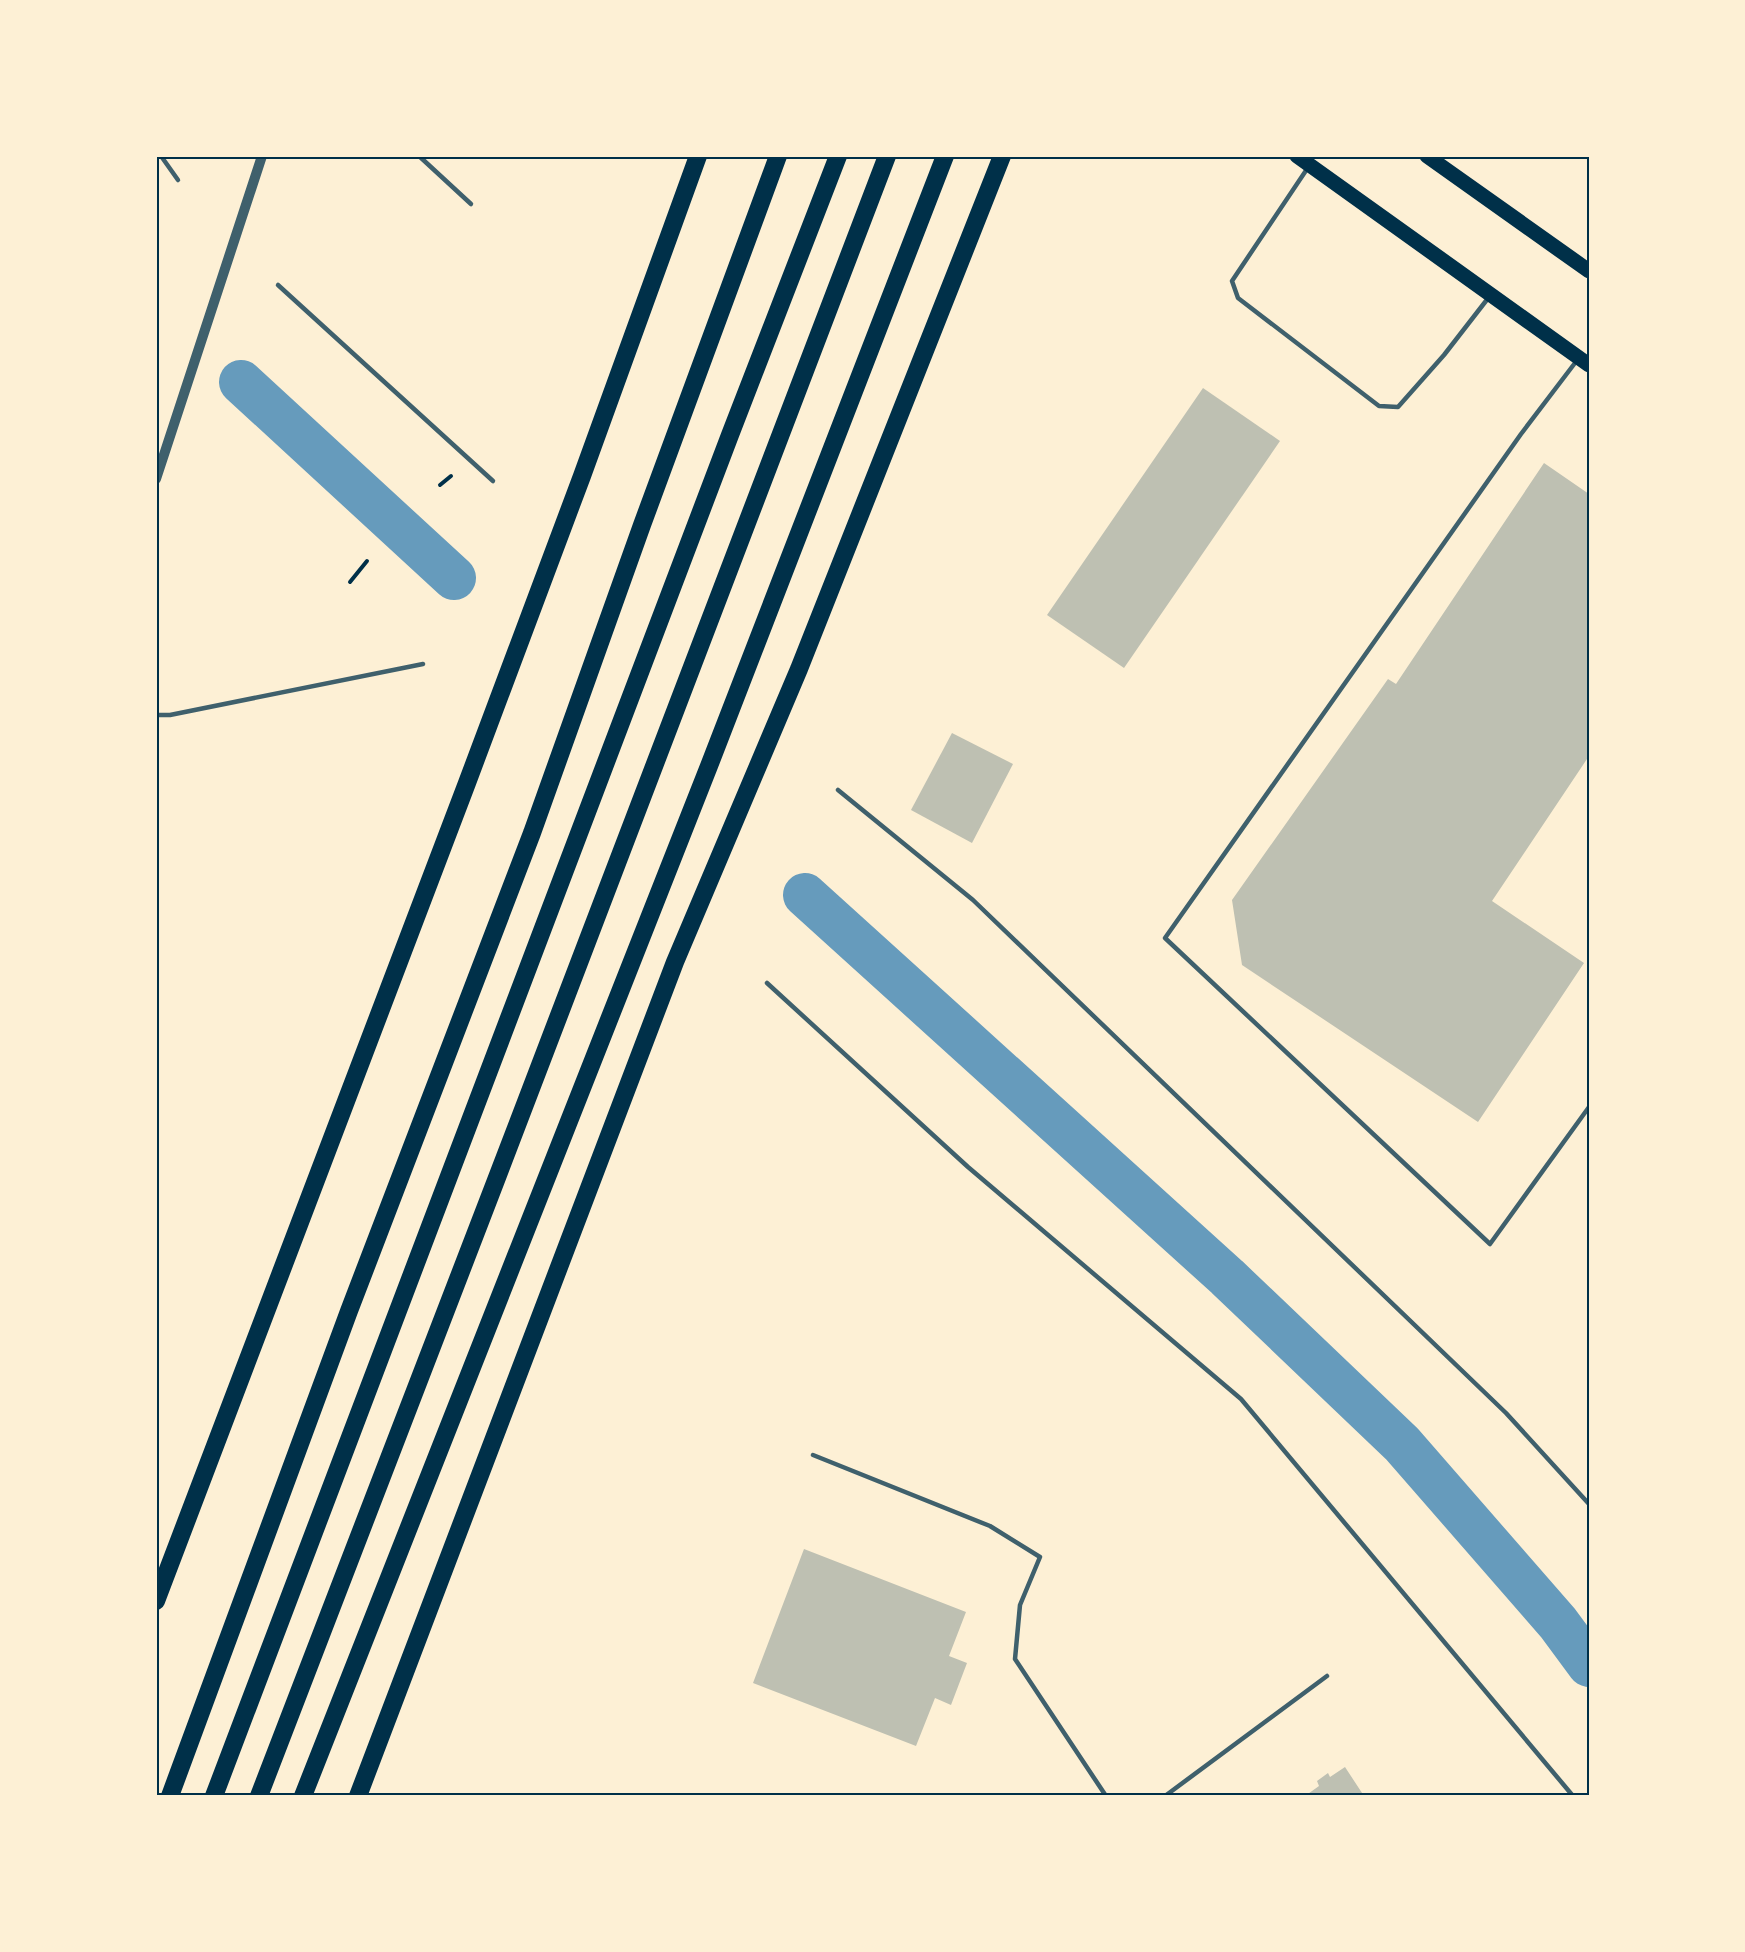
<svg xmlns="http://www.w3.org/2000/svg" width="1745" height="1952" font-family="Commissioner,sans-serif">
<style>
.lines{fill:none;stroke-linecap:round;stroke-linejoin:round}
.canal{stroke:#669bbc;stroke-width:44}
.building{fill:#bec0b2}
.path{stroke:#003049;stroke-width:4}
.service{stroke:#3f606c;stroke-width:4.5}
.tertiary{stroke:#3f606c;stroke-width:10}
.primary{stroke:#003049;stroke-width:15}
.motorway{stroke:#003049;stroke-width:18}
.neatline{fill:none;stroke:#003049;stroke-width:2}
</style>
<rect width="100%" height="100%" fill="#fdf0d5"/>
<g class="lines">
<g class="canal">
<polyline points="241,382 454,578"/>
<polyline points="805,895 1227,1277 1402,1444 1558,1623 1589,1665"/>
</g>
</g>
<g class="building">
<polygon points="1203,388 1280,441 1124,668 1047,615"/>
<polygon points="1544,463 1589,494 1589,756 1492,901 1584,963 1478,1122 1242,965 1232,900 1388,679 1396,684"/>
<polygon points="952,733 1013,764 972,843 911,810"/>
<polygon points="804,1549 966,1612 949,1656 967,1663 951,1705 935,1698 916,1746 753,1683"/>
<polygon points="1345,1767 1364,1796 1305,1796 1319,1786 1317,1781 1328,1773 1330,1777"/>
</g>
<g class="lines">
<g class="path">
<polyline points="440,485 451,476"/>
<polyline points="350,582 367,561"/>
</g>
<g class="service">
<polyline points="161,156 178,180"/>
<polyline points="419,156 471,204"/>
<polyline points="1309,166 1232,281 1238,298 1379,406 1398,407 1444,355 1489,297"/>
<polyline points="278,285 493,481"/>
<polyline points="1578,359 1521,434 1165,938 1490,1244 1589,1107"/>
<polyline points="156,715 170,715 423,664"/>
<polyline points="838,790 973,900 1506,1413 1589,1504"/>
<polyline points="767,983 968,1167 1241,1399 1573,1796"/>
<polyline points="813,1455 990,1526 1040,1557 1020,1605 1015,1659 1106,1796"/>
<polyline points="1165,1796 1327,1676"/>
</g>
<polyline class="tertiary" points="156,479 262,156"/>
<g class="primary">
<polyline points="1297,156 1589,365"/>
<polyline points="1427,156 1589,271"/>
</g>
<g class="motorway">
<polyline points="156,1601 467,783 582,476 698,156"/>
<polyline points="170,1796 349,1311 532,833 642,525 778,156"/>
<polyline points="214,1796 730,435 838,156"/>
<path d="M 259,1796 C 470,1250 679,703 887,156"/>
<polyline points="303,1796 709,766 945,156"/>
<polyline points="358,1796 675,962 799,669 1002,156"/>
</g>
</g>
<rect width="1745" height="1952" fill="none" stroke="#fdf0d5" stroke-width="315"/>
<rect x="158" y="158" width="1430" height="1636" class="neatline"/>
</svg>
